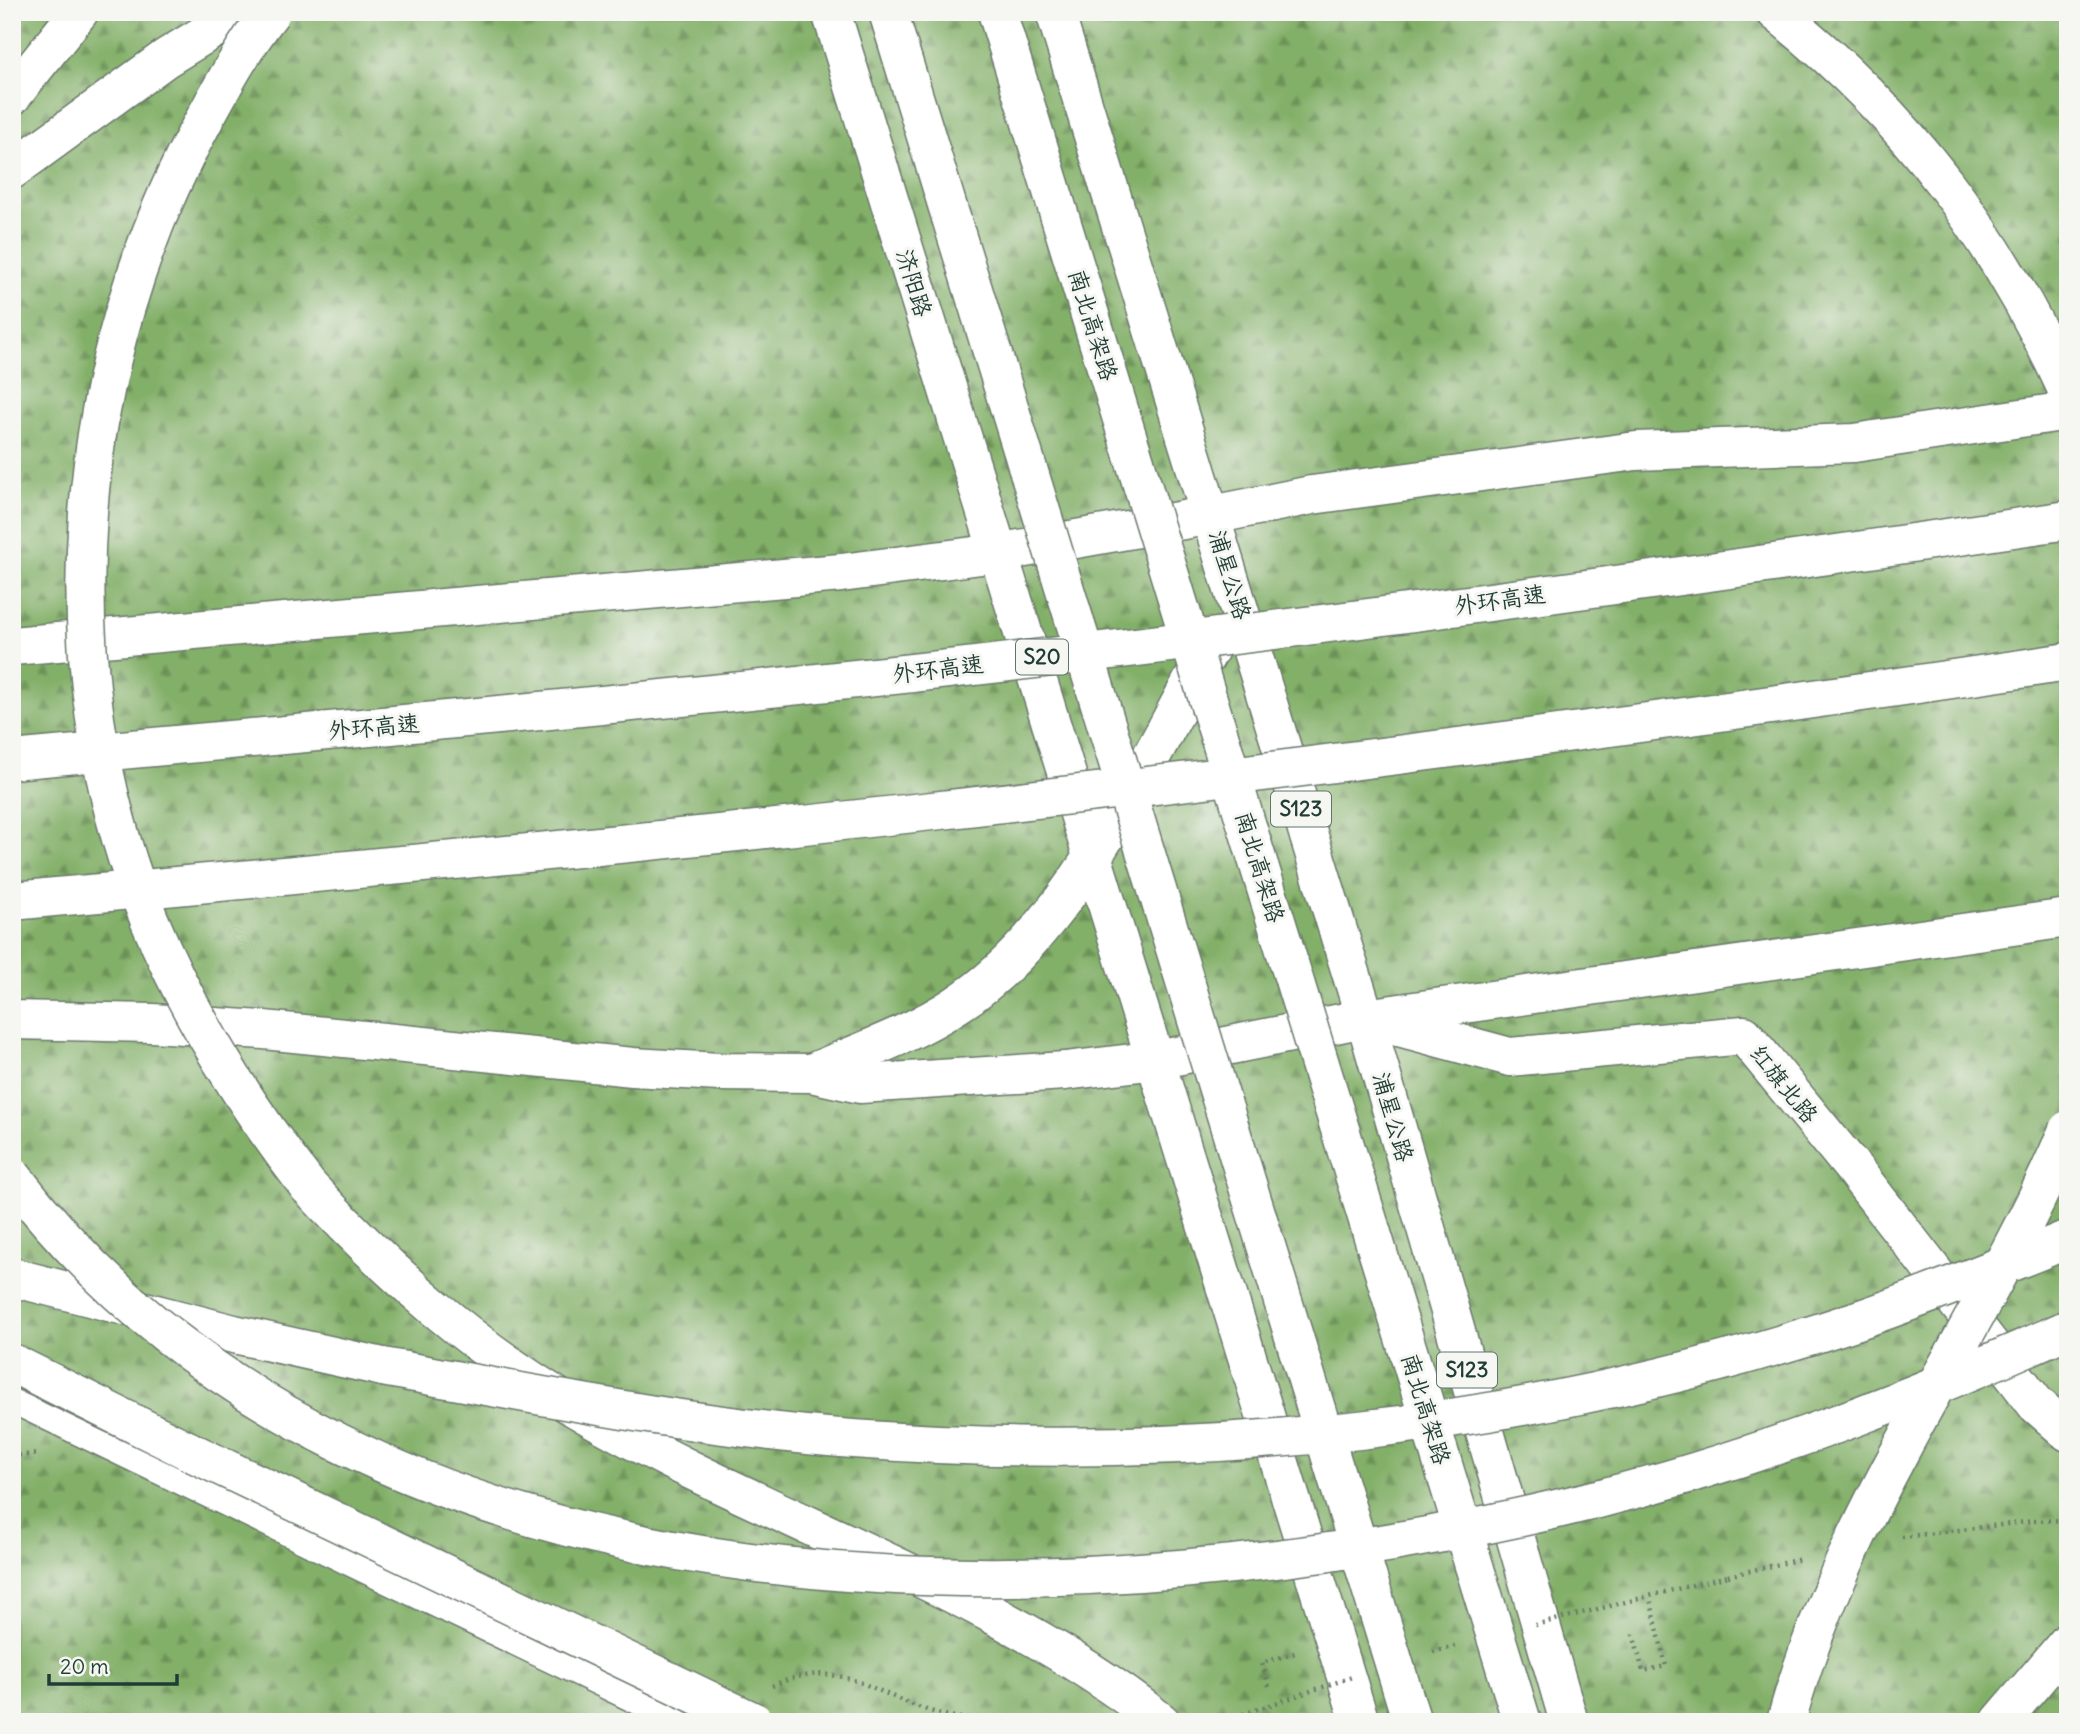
<svg xmlns="http://www.w3.org/2000/svg" width="2080" height="1734" font-family="Delius,'LXGW WenKai TC',sans-serif">
<style>
.forest{fill:url(#forest-firs);stroke:#51764e;stroke-width:2}
.lines{fill:none;stroke-linecap:round;stroke-linejoin:round}
.lane-casing{stroke:#6a786b;stroke-width:27}
.street-casing{stroke:#6a786b;stroke-width:41}
.primary-casing{stroke:#6a786b;stroke-width:41}
.highway-casing{stroke:#6a786b;stroke-width:41}
.path{stroke:#6a786b;stroke-width:4.5;stroke-dasharray:2 5;stroke-linecap:butt}
.lane{stroke:#fff;stroke-width:24}
.street{stroke:#fff;stroke-width:38}
.primary{stroke:#fff;stroke-width:38}
.highway{stroke:#fff;stroke-width:38}
.highway-bridge-casing{stroke:#6a786b;stroke-width:41;stroke-linecap:butt}
.path-bridge{stroke:#6a786b;stroke-width:4.5;stroke-dasharray:2 5;stroke-linecap:butt}
.highway-bridge{stroke:#fff;stroke-width:38}
.labels{text-anchor:middle;stroke-width:6;stroke-linejoin:round;paint-order:stroke}
.shield{fill:#f6f6f2;stroke:#60746d;stroke-width:2}
.shield-label{font-size:21px;font-weight:bold;fill:#1f3d34}
.street-label{font-size:23px;fill:#1f3d34;stroke:#f6f6f2}
</style>
<defs>
<pattern id="forest-firs" width="22" height="20" patternUnits="userSpaceOnUse" patternTransform="scale(1.75)"><rect width="22" height="20" fill="#83b069"/><path d="M5 1l3.5 6h-7zM16 11l3.5 6h-7z" fill="#6b9057"/></pattern>
</defs>
<rect width="100%" height="100%" fill="#f6f6f2"/>
<filter id="ink" filterUnits="userSpaceOnUse"><feTurbulence type="fractalNoise" baseFrequency=".0143" numOctaves="2"/><feDisplacementMap in="SourceGraphic" scale="14" xChannelSelector="R" yChannelSelector="G"/><feConvolveMatrix kernelMatrix="1 2 1 2 8 2 1 2 1" color-interpolation-filters="sRGB"/></filter>
<filter id="wash" filterUnits="userSpaceOnUse"><feTurbulence type="fractalNoise" baseFrequency=".00686" numOctaves="4" result="noise"/><feDisplacementMap in="SourceGraphic" scale="28" xChannelSelector="R" yChannelSelector="G"/><feGaussianBlur stdDeviation="1.57" result="paint"/><feColorMatrix in="noise" values="0 0 0 0 0 0 0 0 0 0 0 0 0 0 0 0 0 1.4 0 .05"/><feComposite in="paint" operator="in"/></filter>
<g filter="url(#wash)">
<rect width="100%" height="100%" fill="#f5e5d2"/>
<polygon class="forest" points="18,12 2068,12 2068,1722 12,1722 12,18"/>
</g>
<g filter="url(#ink)">
<g class="lines">
<defs>
<polyline id="lane" points="12,1401 679,1722"/>
<polyline id="street" points="1365,1018 1510,1057 1744,1035 1853,1168 2036,1404 2068,1432"/>
<g id="primary">
<polyline points="831,12 1360,1722"/>
<polyline points="1055,12 1365,1018 1569,1722"/>
<polyline points="12,646 841,573 997,553 1212,515"/>
<polyline points="12,1020 152,1023 264,1030 633,1067 719,1072 811,1073 860,1084 1065,1071 1157,1060 1365,1018"/>
<path d="M 811,1073 C 860,1052 912,1034 956,1005 C 1071,932 1145,763 1211,647"/>
</g>
<g id="highway">
<path d="M 1776,12 C 1908,117 1999,240 2068,392"/>
<polyline points="12,96 79,12"/>
<polyline points="12,170 166,58 241,12"/>
<polyline points="1212,515 1312,495 1636,451 1854,443 2068,411"/>
<polyline points="1365,1018 2068,918"/>
<path d="M 308,1186 C 389,1273 476,1350 579,1410 C 769,1522 987,1585 1161,1722"/>
<polyline points="12,1277 234,1334 383,1367"/>
<polyline points="12,1363 189,1451"/>
<polyline points="2000,1722 2068,1642"/>
</g>
</defs>
<use href="#lane" class="lane-casing"/>
<use href="#street" class="street-casing"/>
<use href="#primary" class="primary-casing"/>
<use href="#highway" class="highway-casing"/>
<g class="path">
<polyline points="12,1456 39,1454"/>
<polyline points="1902,1537 2034,1521 2068,1520"/>
<polyline points="1728,1576 1801,1559"/>
<polyline points="1633,1634 1643,1671 1666,1666 1650,1598"/>
<path d="M 772,1686 C 838,1656 868,1691 927,1710 C 945,1716 963,1718 981,1722"/>
<polyline points="1269,1686 1262,1663 1295,1653"/>
<polyline points="1219,1722 1223,1721"/>
</g>
<use href="#lane" class="lane"/>
<use href="#street" class="street"/>
<use href="#primary" class="primary"/>
<use href="#highway" class="highway"/>
<defs>
<g id="highway-bridge">
<path d="M 271,12 C 245,45 224,83 204,120 C 72,359 45,663 149,919 C 189,1016 243,1102 308,1186"/>
<polyline points="888,12 1412,1722"/>
<polyline points="997,12 1522,1722"/>
<path d="M 12,760 C 309,733 606,706 903,674 C 1292,631 1680,578 2068,520"/>
<path d="M 12,901 C 316,873 620,846 923,812 C 1306,769 1687,719 2068,662"/>
<path d="M 12,1176 C 368,1644 1083,1628 1598,1499 C 1760,1458 1915,1397 2068,1329"/>
<path d="M 383,1367 C 538,1395 695,1427 853,1439 C 1192,1464 1535,1429 1858,1320 C 1929,1296 1999,1267 2068,1239"/>
<polyline points="189,1451 754,1722"/>
<path d="M 1786,1722 C 1844,1505 1982,1333 2068,1130"/>
</g>
</defs>
<use href="#highway-bridge" class="highway-bridge-casing"/>
<g class="path-bridge">
<polyline points="1535,1625 1728,1576"/>
<polyline points="1433,1652 1455,1646"/>
<polyline points="1223,1721 1355,1676"/>
</g>
<use href="#highway-bridge" class="highway-bridge"/>
</g>
</g>
<g class="labels">
<g class="shield">
<rect x="1016" y="639.5" width="52" height="35" rx="5"/>
<rect x="1271" y="791.5" width="60" height="35" rx="5"/>
<rect x="1437" y="1352.5" width="60" height="35" rx="5"/>
</g>
<g class="shield-label">
<text x="1042" y="664">S20</text>
<text x="1301" y="816">S123</text>
<text x="1467" y="1377">S123</text>
</g>
<g class="street-label">
<text transform="translate(914 283) rotate(73)" y="8">济阳路</text>
<text transform="translate(1093 325) rotate(73)" y="8">南北高架路</text>
<text transform="translate(1230 575) rotate(73)" y="8">浦星公路</text>
<text transform="translate(1500 600) rotate(-8)" y="8">外环高速</text>
<text transform="translate(938 669) rotate(-7)" y="8">外环高速</text>
<text transform="translate(374 727) rotate(-5)" y="8">外环高速</text>
<text transform="translate(1260 867) rotate(73)" y="8">南北高架路</text>
<text transform="translate(1784 1084) rotate(51)" y="8">红旗北路</text>
<text transform="translate(1393 1117) rotate(74)" y="8">浦星公路</text>
<text transform="translate(1426 1409) rotate(73)" y="8">南北高架路</text>
</g>
</g>
<rect width="2080" height="1734" fill="none" stroke="#f6f6f2" stroke-width="42"/>
<path d="M49 1674v10h128v-10" fill="none" stroke="#1f3d34" stroke-width="3.5"/>
<text x="60" y="1674" font-size="21" fill="#1f3d34" stroke="#f6f6f2" stroke-width="5" paint-order="stroke">20 m</text>
</svg>
